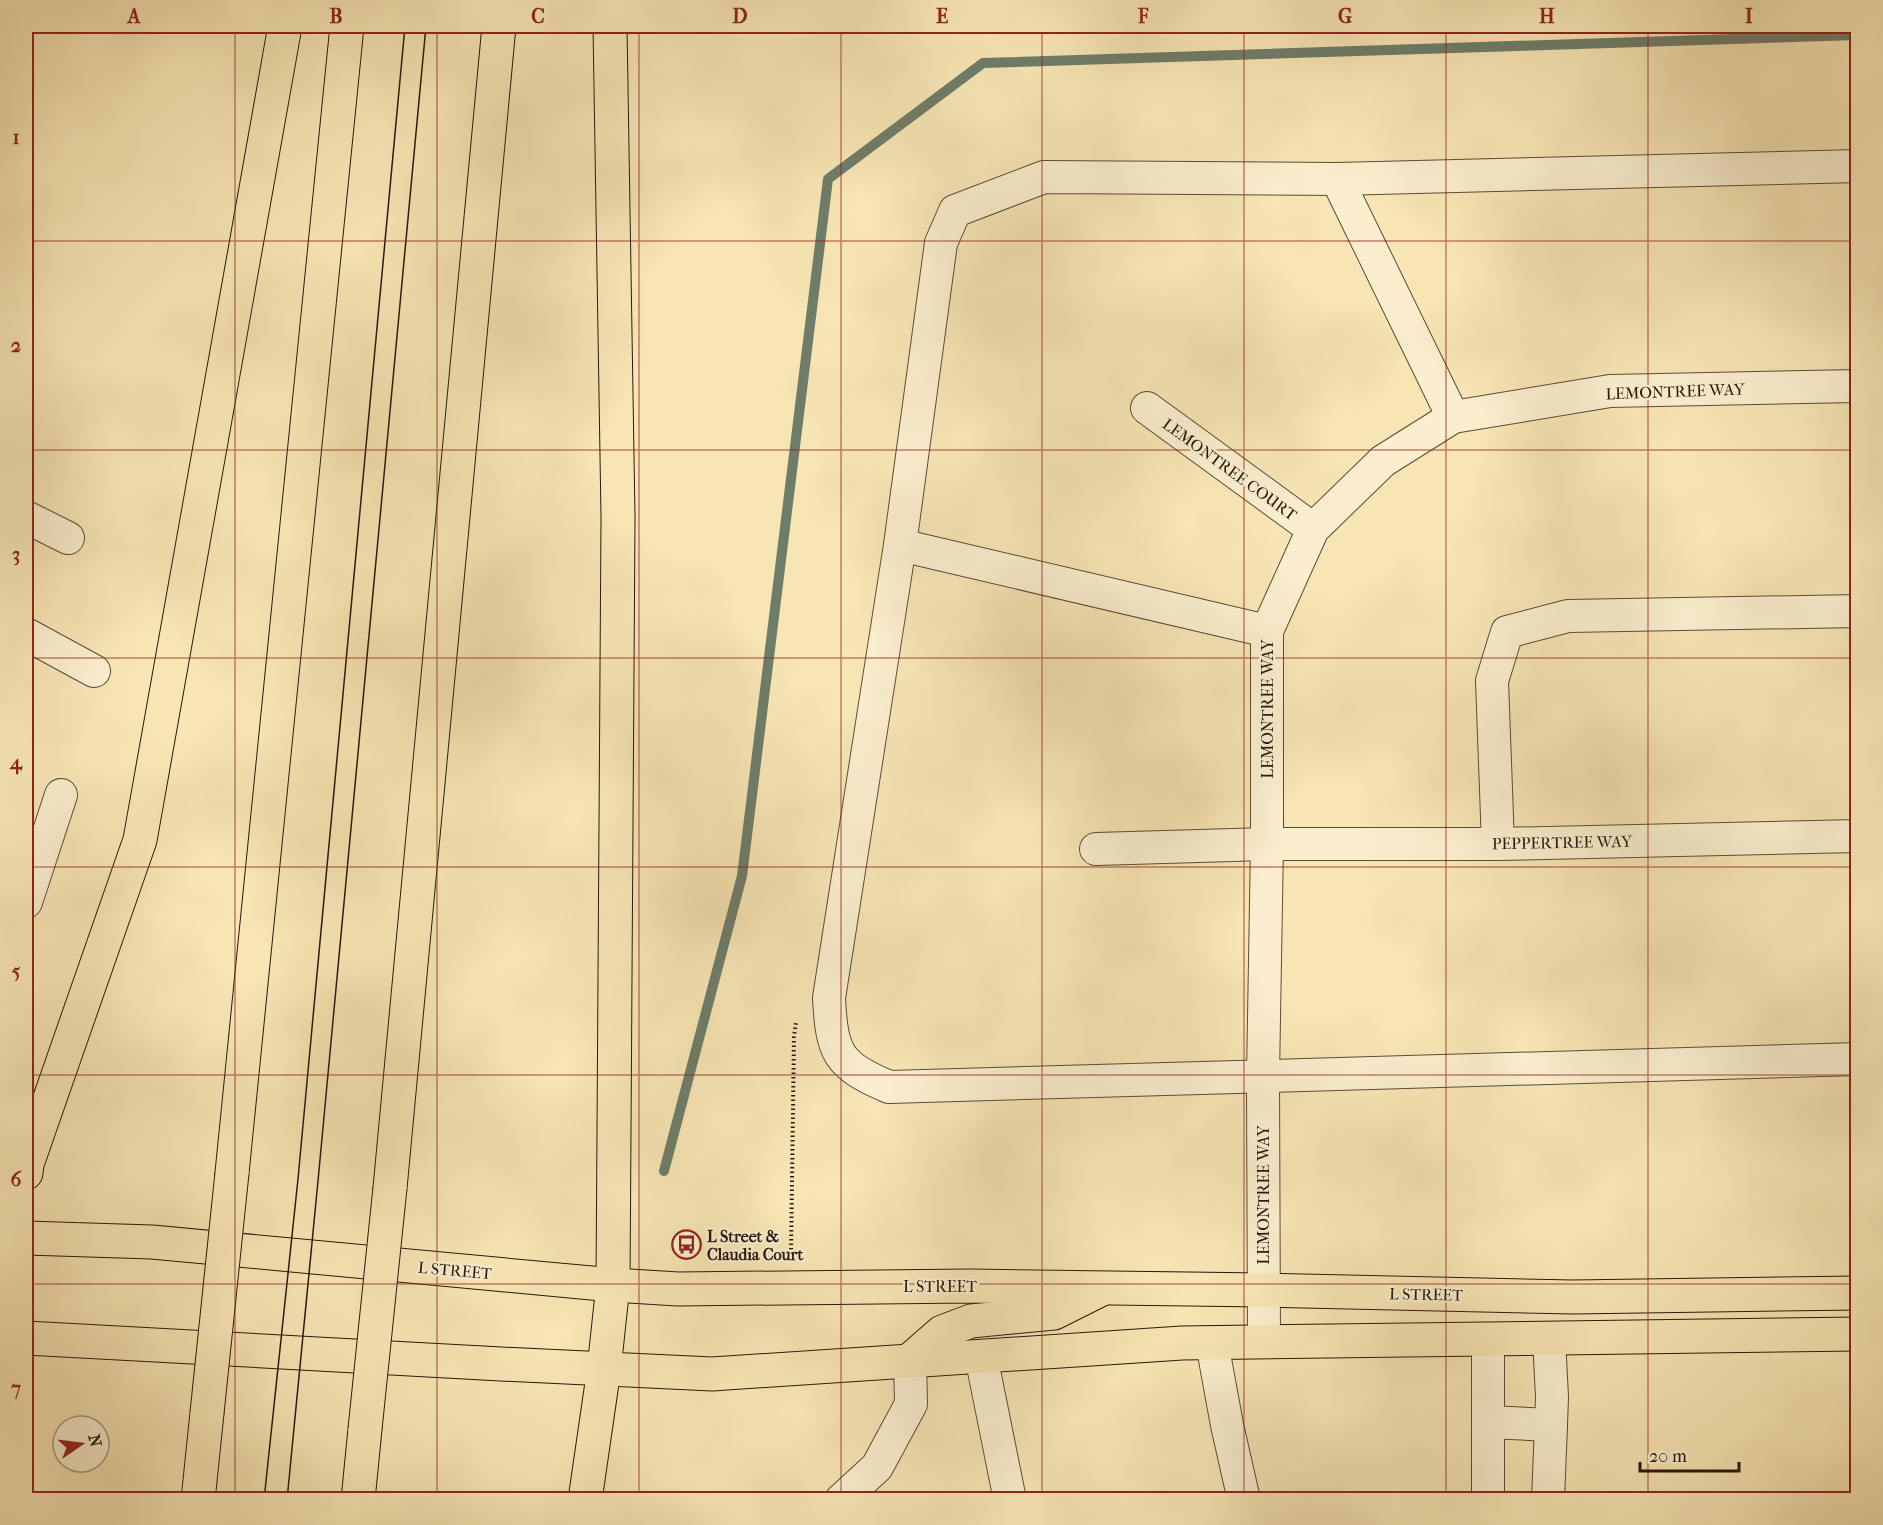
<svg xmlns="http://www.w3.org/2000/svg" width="1883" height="1525" font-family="'IM FELL French Canon',serif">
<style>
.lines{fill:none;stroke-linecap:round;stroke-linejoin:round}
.stream{stroke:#6e7d6a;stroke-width:10}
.minor-casing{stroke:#5b4b38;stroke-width:34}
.major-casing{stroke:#27180e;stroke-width:35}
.highway-casing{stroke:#27180e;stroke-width:35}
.path{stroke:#27180e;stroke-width:4;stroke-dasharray:1.5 3;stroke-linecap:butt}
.minor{stroke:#faeece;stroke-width:32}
.major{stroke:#f7e5b4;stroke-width:33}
.highway{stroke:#f7e5b4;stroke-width:33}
.tram{stroke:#27180e;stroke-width:1.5}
.highway-bridge-casing{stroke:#27180e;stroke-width:35;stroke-linecap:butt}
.highway-bridge{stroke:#f7e5b4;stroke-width:33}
.grid{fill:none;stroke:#8f2418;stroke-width:1.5;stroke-opacity:0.55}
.labels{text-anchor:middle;stroke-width:4.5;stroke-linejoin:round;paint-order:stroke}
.street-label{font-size:16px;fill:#27180e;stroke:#faeece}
.poi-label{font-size:16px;font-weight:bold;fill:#27180e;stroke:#faeece;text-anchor:start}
.neatline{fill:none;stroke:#8f2418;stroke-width:2}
.grid-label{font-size:20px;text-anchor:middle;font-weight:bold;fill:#8f2418}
</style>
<rect width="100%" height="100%" fill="#f7e5b4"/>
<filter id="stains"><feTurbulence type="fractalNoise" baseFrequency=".00333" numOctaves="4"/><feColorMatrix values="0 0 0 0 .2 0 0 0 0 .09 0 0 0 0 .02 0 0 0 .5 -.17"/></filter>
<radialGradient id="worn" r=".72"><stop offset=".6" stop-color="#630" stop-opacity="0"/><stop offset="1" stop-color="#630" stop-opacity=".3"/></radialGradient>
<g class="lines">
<polyline class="stream" points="664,1171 742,876 828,179 983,63 1858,35"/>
<defs>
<g id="minor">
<path d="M 1858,166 L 1337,179 L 1044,177 L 955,211 L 941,243 L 900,545 L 829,998 C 832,1053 837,1065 889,1087 L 1858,1059"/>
<polyline points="1337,179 1453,417"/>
<polyline points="1147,408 1313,529"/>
<polyline points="26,517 68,538"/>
<polyline points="900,545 1267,631"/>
<polyline points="26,634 94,671"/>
<polyline points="1498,844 1492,681 1507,632 1568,616 1858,611"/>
<polyline points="1096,849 1267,844 1498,844 1858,836"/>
<polyline points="26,902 61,795"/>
<polyline points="1549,1338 1552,1397 1551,1425"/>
<polyline points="1488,1339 1488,1500"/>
<polyline points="1264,1342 1263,1076 1267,844 1267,631 1313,529 1383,461 1453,417 1610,391 1858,386"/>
<polyline points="1212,1343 1227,1425 1244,1500"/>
<polyline points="981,1356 1010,1500"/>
<polyline points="1489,1422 1551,1425 1548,1500"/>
<polyline points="841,1500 877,1467 911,1404 910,1360"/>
</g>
<g id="major">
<polyline points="26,1238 152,1242 613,1285 678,1289 970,1286 1263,1290 1573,1297 1858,1293"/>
<polyline points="26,1338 501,1364 712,1374 1182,1343 1858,1334"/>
<polyline points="910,1360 942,1332 971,1321 1054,1313 1100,1290"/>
</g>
<g id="highway">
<polyline points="26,1173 27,1164 140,840 285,26"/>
<polyline points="232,1173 347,26"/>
<polyline points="390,1188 499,26"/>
<polyline points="198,1500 207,1413"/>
<polyline points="358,1500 365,1429"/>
<polyline points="585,1500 604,1369 613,1285 618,517 610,26"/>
</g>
</defs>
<use href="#minor" class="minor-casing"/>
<use href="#major" class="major-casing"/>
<use href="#highway" class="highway-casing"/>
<polyline class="path" points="791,1254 794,1037 796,1022"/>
<use href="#minor" class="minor"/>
<use href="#major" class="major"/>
<use href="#highway" class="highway"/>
<g class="tram">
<polyline points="264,1500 298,1179 405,26"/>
<polyline points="287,1500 318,1181 426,26"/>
</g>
<defs>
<g id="highway-bridge">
<polyline points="207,1413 232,1173"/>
<polyline points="365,1429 390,1188"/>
</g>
</defs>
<use href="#highway-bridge" class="highway-bridge-casing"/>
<use href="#highway-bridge" class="highway-bridge"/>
</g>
<path class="grid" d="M 235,26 L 235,1500M 437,26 L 437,1500M 639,26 L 639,1500M 841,26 L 841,1500M 1042,26 L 1042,1500M 1244,26 L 1244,1500M 1446,26 L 1446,1500M 1648,26 L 1648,1500M 26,241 L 1858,241M 26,450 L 1858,450M 26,658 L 1858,658M 26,867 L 1858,867M 26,1075 L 1858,1075M 26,1284 L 1858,1284"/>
<defs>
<symbol id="bus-ring" viewBox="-11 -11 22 22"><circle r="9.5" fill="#faeece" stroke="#8f2418" stroke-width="1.5"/><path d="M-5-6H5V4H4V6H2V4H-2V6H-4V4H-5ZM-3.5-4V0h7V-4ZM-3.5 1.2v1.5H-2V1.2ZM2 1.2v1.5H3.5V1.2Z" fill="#8f2418"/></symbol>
</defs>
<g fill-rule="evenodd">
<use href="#bus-ring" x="670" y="1228" width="33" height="33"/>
</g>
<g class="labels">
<g class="street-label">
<text transform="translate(1675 391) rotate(-2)" y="6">LEMONTREE WAY</text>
<text transform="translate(1230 469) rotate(36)" y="6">LEMONTREE COURT</text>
<text transform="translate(1267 709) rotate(-90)" y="6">LEMONTREE WAY</text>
<text transform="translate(1562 842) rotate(-1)" y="6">PEPPERTREE WAY</text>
<text transform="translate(1263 1195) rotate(-90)" y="6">LEMONTREE WAY</text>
<text transform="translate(455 1270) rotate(5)" y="6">L STREET</text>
<text x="940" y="1292">L STREET</text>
<text transform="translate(1426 1294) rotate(1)" y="6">L STREET</text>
</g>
<g class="poi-label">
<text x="707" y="1242">L Street &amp;<tspan x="707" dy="18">Claudia Court</tspan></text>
</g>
</g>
<rect width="1883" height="1525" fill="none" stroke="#f7e5b4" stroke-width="66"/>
<g transform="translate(81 1444) rotate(76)"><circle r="28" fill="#faeece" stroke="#a69881" stroke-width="1.5"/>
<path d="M0-4.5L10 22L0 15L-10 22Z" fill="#8f2418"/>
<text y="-9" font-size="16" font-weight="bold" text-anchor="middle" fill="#27180e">N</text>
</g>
<path d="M1640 1462v9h99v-9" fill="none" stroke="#27180e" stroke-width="3"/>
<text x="1649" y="1462" font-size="18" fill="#27180e" stroke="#faeece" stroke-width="4.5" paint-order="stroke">20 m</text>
<rect x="33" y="33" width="1817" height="1459" class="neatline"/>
<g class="grid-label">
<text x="134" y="23">A</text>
<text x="336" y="23">B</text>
<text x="538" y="23">C</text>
<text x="740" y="23">D</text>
<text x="942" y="23">E</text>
<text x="1143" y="23">F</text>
<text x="1345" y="23">G</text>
<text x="1547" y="23">H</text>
<text x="1749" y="23">I</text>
<text x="16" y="144">1</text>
<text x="16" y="352">2</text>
<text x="16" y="561">3</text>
<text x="16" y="769">4</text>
<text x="16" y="978">5</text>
<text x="16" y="1186">6</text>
<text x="16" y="1395">7</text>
</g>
<rect width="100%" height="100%" filter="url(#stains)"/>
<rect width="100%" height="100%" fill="url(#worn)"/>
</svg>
